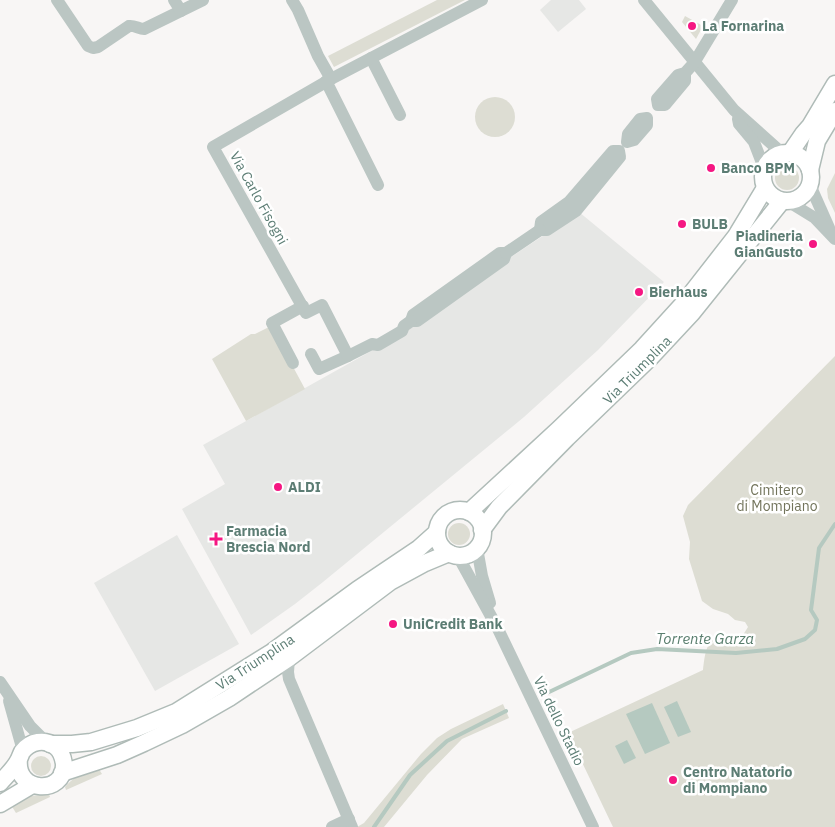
<svg xmlns="http://www.w3.org/2000/svg" width="835" height="827" font-family="'IBM Plex Sans',sans-serif">
<style>
.built{fill:#e6e7e5}
.green{fill:#ddddd3}
.water{fill:#b5c9c0}
.lines{fill:none;stroke-linecap:round;stroke-linejoin:round}
.stream{stroke:#b5c9c0;stroke-width:4}
.major-casing{stroke:#afbbb7;stroke-width:19}
.minor{stroke:#bbc6c3;stroke-width:12}
.major{stroke:#fff;stroke-width:16}
.poi-dot{fill:#f51782;stroke:#fff;stroke-width:2}
.labels{text-anchor:middle;stroke-width:5;stroke-linejoin:round;paint-order:stroke}
.poi-label{font-size:14px;font-weight:bold;fill:#5c7d74;stroke:#fff;text-anchor:start}
.street-label{font-size:14px;fill:#5c7d74;stroke:#fff}
.park-label{font-size:14px;fill:#72745b;stroke:#fff}
.water-label{font-size:15px;font-style:italic;fill:#5a7e6e;stroke:#fff}
</style>
<rect width="100%" height="100%" fill="#f8f6f5"/>
<g class="built">
<polygon points="551,0 579,0 586,9 558,32 540,10"/>
<polygon points="579,212 664,282 598,350 524,417 323,582 295,604 251,635 182,509 225,484 203,445 407,331 514,255"/>
<polygon points="177,535 239,644 155,691 94,583"/>
</g>
<g class="green">
<polygon points="437,0 465,0 334,67 328,56"/>
<polygon points="685,16 703,26 696,39 682,22"/>
<circle cx="495" cy="117" r="20"/>
<circle cx="787" cy="178" r="12"/>
<polygon points="835,173 835,213 828,198 827,189"/>
<polygon points="271,326 305,389 246,421 212,359 251,334 255,334"/>
<path d="M 835,356 L 835,827 L 613,827 L 568,733 L 703,670 C 705,654 706,635 727,635 C 734,635 735,637 743,635 L 748,627 L 745,622 L 735,620 L 728,614 L 713,609 L 702,601 L 689,559 L 690,542 L 683,516 L 688,505 Z"/>
<circle cx="459" cy="534" r="11"/>
<polygon points="503,704 509,718 462,739 427,775 384,827 357,827 364,823 421,754 437,738 451,729"/>
<circle cx="41" cy="766" r="10"/>
<path d="M 97,766 L 102,774 L 66,790 L 65,787 C 76,775 82,773 97,766 Z"/>
<polygon points="49,794 50,797 16,813 11,805 31,796"/>
</g>
<g class="water">
<polygon points="677,701 691,732 678,737 664,707"/>
<polygon points="652,703 670,743 645,754 626,714"/>
<polygon points="627,740 636,758 624,764 615,746"/>
</g>
<g class="lines">
<g class="stream">
<polyline points="547,693 631,653 657,649 736,653 777,649 805,639 815,630 817,620 811,610 819,548 835,524"/>
<polyline points="374,827 410,775 447,741 506,711"/>
</g>
<defs>
<g id="major">
<circle cx="787" cy="177" r="24"/>
<polyline points="790,153 803,134 810,126 835,84"/>
<polyline points="810,170 817,141 835,111"/>
<circle cx="460" cy="533" r="23"/>
<polyline points="469,512 559,429 642,349 683,304 736,236 765,188"/>
<polyline points="482,530 499,507 567,438 650,358 692,313 782,201"/>
<polyline points="50,744 72,744 91,742 137,728 176,712 272,652 357,590 418,549 437,532"/>
<polyline points="62,773 117,755 144,743 182,725 229,698 289,658 390,582 425,563 449,553"/>
<path d="M 0,783 C 6,776 15,768 19,759 C 20,757 21,754 22,752 C 30,741 45,738 56,747 C 61,751 63,757 64,764 C 65,795 15,794 19,759"/>
<polyline points="0,804 32,785"/>
</g>
</defs>
<use href="#major" class="major-casing"/>
<g class="minor">
<path d="M 57,0 L 88,46 L 93,48 L 98,47 L 129,26 C 134,25 139,29 144,29 L 203,0"/>
<polyline points="174,0 181,11"/>
<polyline points="292,0 298,10 318,56 331,79"/>
<polyline points="644,0 734,110 782,153"/>
<polyline points="371,58 400,115"/>
<polyline points="685,73 685,81 665,105 658,105 657,99 678,75 685,73 694,63 732,0"/>
<polyline points="326,81 378,185"/>
<polygon points="647,118 647,125 634,140 627,142 628,134 640,119"/>
<polyline points="738,119 739,124 754,142 764,168"/>
<polygon points="613,151 619,151 620,157 576,211 547,230 540,230 541,222 569,202"/>
<polyline points="810,185 830,230"/>
<polyline points="789,202 815,218 835,239"/>
<polygon points="500,253 506,253 504,259 417,321 411,321 413,315"/>
<polyline points="506,253 540,230"/>
<polyline points="311,354 319,369 348,356 372,344 378,345 402,331 404,326 411,321"/>
<polyline points="348,356 322,305 306,313 213,147 331,79 482,0"/>
<polyline points="293,363 272,323 303,306"/>
<polyline points="477,548 482,576 490,603"/>
<polyline points="458,556 498,629 593,827"/>
<polyline points="289,658 288,672 289,679 352,827"/>
<polyline points="0,682 30,726 46,742"/>
<polyline points="9,701 23,751"/>
<polyline points="332,827 349,819"/>
</g>
<use href="#major" class="major"/>
</g>
<g class="poi-dot">
<circle cx="692" cy="26" r="5"/>
<circle cx="711" cy="168" r="5"/>
<circle cx="682" cy="224" r="5"/>
<circle cx="813" cy="244" r="5"/>
<circle cx="639" cy="292" r="5"/>
<circle cx="278" cy="487" r="5"/>
<path d="M213.5 531.5h5v5h5v5h-5v5h-5v-5h-5v-5h5z"/>
<circle cx="393" cy="624" r="5"/>
<circle cx="673" cy="780" r="5"/>
</g>
<g class="labels">
<g class="poi-label">
<text x="702" y="31">La Fornarina</text>
<text x="721" y="173">Banco BPM</text>
<text x="692" y="229">BULB</text>
<text x="803" y="241" text-anchor="end">Piadineria<tspan x="803" dy="16">GianGusto</tspan></text>
<text x="649" y="297">Bierhaus</text>
<text x="288" y="492">ALDI</text>
<text x="226" y="536">Farmacia<tspan x="226" dy="16">Brescia Nord</tspan></text>
<text x="403" y="629">UniCredit Bank</text>
<text x="683" y="777">Centro Natatorio<tspan x="683" dy="16">di Mompiano</tspan></text>
</g>
<g class="street-label">
<text transform="translate(259 198) rotate(61)" y="5">Via Carlo Fisogni</text>
<text transform="translate(637 370) rotate(-45)" y="5">Via Triumplina</text>
<text transform="translate(255 662) rotate(-33)" y="5">Via Triumplina</text>
<text transform="translate(559 721) rotate(64)" y="5">Via dello Stadio</text>
</g>
<g class="park-label">
<text x="777" y="495">Cimitero<tspan x="777" dy="16">di Mompiano</tspan></text>
</g>
<g class="water-label">
<text x="705" y="644">Torrente Garza</text>
</g>
</g>
</svg>
